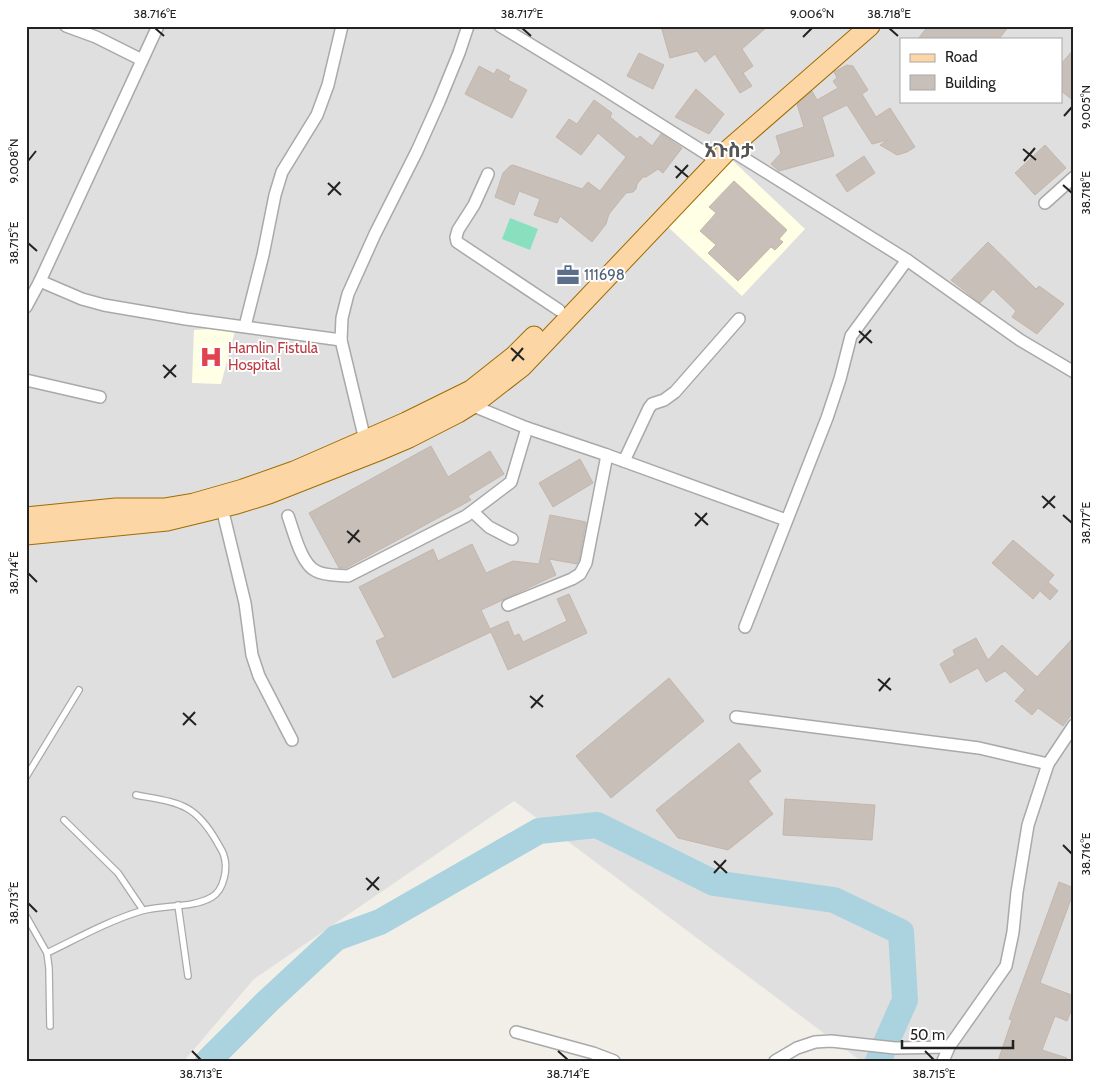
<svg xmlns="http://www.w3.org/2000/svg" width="1100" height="1087" font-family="Cabin,'Noto Sans Ethiopic',sans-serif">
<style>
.residential{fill:#e0dfdf;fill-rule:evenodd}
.education{fill:#ffffe5}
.pitch{fill:#88e0be}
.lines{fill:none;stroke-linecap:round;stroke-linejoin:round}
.river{stroke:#aad3df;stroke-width:26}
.building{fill:#c7bfb8;stroke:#c4b6ab}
.service-casing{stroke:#a9a9a9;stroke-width:8}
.minor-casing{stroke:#a9a9a9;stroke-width:14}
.primary-casing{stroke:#a06b00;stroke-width:21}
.service{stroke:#fff;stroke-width:5.5}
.minor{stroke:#fff;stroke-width:11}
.primary{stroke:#fcd6a4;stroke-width:19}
.ticks{fill:none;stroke:#222;stroke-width:2}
.labels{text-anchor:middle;stroke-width:4;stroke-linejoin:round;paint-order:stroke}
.service-label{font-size:15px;fill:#4e5e75;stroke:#fff;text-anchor:start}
.health-label{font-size:15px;fill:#be3a42;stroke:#fff;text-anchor:start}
.district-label{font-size:20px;font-weight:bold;fill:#555;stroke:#fff}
.neatline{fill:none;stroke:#222;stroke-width:2}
.ticks-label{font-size:12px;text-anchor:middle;fill:#222}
</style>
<rect width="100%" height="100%" fill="#f2efe9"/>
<path class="residential" d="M 26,26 L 1074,26 L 1074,1061 L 861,1061 L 514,801 L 254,979 L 184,1061 L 26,1061 ZM 901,39 L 1061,39 L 1061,101 L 901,101 Z"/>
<g class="education">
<polygon points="731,159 805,229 742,296 667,226"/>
<polygon points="210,329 235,331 221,384 192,383 194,330"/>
</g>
<polygon class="pitch" points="510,218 538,229 530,250 502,239"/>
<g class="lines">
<polyline class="river" points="208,1061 268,1001 336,938 380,922 539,831 597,825 714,883 834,900 901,932 905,1000 878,1061"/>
</g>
<g class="building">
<polygon points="661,26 768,26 742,49 753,66 743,73 752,86 740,93 715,54 705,62 697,51 670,58"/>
<polygon points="928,26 1009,26 999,39 918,39"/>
<polygon points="1074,49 1074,101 1061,91 1061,64"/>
<polygon points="639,53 664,65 653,89 627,76"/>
<polygon points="847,65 853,66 868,90 862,94 876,117 890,108 915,147 907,152 897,155 880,145 888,140 872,144 847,105 822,117 834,156 779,171 771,164 781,153 776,136 804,127 797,104 812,91 817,100 838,88 833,81 837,78 834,72"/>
<polygon points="479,66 494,74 497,69 510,76 508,80 527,90 512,118 465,94"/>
<polygon points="696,89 724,114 709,134 675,117"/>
<polygon points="594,100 612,113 610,117 637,139 640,136 652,146 661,134 682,148 663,173 658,169 646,177 643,177 637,184 636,189 633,192 626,193 609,214 606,224 592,242 560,216 557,223 534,215 540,199 519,191 514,205 495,197 503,173 510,166 513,165 582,189 588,182 600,191 626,157 598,133 581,155 556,137 569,119 577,124"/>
<polygon points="1045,145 1066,168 1035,195 1015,173"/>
<polygon points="864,156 875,173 847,192 836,175"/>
<polygon points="734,181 787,230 779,239 783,242 775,250 771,247 738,281 708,253 716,245 700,231 716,213 709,207"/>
<polygon points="988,242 1036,289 1039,286 1064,304 1037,334 1012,317 1016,311 993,289 980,303 951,280"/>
<polygon points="431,446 448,477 490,451 504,474 468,496 471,500 346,568 339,568 309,513"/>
<polygon points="580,459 593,483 553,507 539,483"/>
<polygon points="550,515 586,522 579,560 577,564 549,559 556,575 481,610 490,629 508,621 514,636 519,634 523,642 567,621 557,599 569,594 587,633 508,670 491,632 393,678 376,641 385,637 359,587 433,549 438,561 472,544 486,573 513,561 539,564"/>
<polygon points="1013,540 1054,575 1048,582 1058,591 1050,600 1040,591 1033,599 992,563"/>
<polygon points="1074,637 1074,711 1063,726 1038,708 1032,715 1015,701 1025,690 1005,671 986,682 978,668 950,683 940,664 955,655 953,650 976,638 988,660 1002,645 1037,677"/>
<polygon points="669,678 704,721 611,798 576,756"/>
<polygon points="739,743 761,771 748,781 773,814 728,850 678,838 656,810"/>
<polygon points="785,799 875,805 872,840 783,835"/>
<polygon points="1059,882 1074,888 1074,891 1040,983 1074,996 1074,1004 1067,1021 1055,1016 1042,1050 1067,1058 1066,1061 998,1061 1012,1020 1009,1019"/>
</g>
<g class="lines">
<defs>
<g id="service">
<polyline points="26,777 79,690"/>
<polyline points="64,820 118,873 143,910"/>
<polyline points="178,905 188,976"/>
<polyline points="26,916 47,953 49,968 50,1026"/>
<path d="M 47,953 C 78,938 108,921 141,911 C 163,904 191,909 212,897 C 224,890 228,868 224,856 C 223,851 219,846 217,842 C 194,802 178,803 136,795"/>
</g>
<g id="minor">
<polyline points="66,26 96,37 142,60"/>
<polyline points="500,26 599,86 710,156"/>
<polyline points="729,149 907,260 1020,340 1074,372"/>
<polyline points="488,174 474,205 458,230 456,237 457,242 559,310"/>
<polyline points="1045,203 1074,177"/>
<polyline points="40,281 82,299 104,305 186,319 341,340"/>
<polyline points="26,307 40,281 158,26"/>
<polyline points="245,326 263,255 275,195 282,172 317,115 328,85 342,26"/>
<polyline points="26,380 100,397"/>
<polyline points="471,405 527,428 607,455 786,520"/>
<polyline points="365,440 341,340 342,318 348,294 375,234 417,151 439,102 459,53 468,26"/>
<polyline points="624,461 649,408 652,404 664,400 675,392 739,319"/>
<polyline points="222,508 245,603 252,655 259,676 292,740"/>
<polyline points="473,512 489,527 512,539"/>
<path d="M 288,516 C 294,532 301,564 316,571 C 325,576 338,575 348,576 L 466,516 L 511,482 L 527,428"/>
<polyline points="508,605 572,579 580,574 586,563 607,455"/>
<polyline points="745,627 827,418 840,379 851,336 907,260"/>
<polyline points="736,717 979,748 1048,764"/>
<polyline points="516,1032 593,1053 614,1061"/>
<polyline points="775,1061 797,1048 815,1042 831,1041 895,1048 949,1047"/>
<polyline points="943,1061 949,1047 1006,966 1013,932 1017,892 1028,825 1048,764 1074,725"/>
</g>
<g id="primary">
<polyline points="26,517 116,508 164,508 194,503 243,489 294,471 406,422 471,390 514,356 534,336"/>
<polyline points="26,535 167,521 237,504 269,494 376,452 409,438 458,413 482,398 522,367 729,149 870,26"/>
</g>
</defs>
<use href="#service" class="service-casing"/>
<use href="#minor" class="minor-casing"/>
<use href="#primary" class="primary-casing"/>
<use href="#service" class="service"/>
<use href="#minor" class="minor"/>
<use href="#primary" class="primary"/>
</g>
<path class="ticks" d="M 155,28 L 164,36M 522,28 L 531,36M 889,28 L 898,36M 803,37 L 812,28M 1064,116 L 1072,107M 1023,149 L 1036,160M 28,161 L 36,151M 1024,161 L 1035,148M 675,166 L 688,177M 676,178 L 688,165M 328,183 L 341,195M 1063,185 L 1072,193M 328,195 L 340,182M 28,243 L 37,251M 859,331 L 872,343M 859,343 L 871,330M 511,348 L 524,360M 512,361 L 523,348M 163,365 L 176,377M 164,378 L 176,365M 1042,496 L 1055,508M 1043,508 L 1055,496M 695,513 L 708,525M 1063,515 L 1072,523M 695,526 L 707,513M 347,531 L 360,542M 348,543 L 359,530M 28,573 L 37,582M 878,679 L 891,690M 879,691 L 890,678M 530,696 L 543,707M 531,708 L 543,695M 183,713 L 196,725M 183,725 L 195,712M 1063,845 L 1072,854M 714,861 L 727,873M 714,873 L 726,860M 366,878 L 379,890M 367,890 L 379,877M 28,903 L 37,912M 192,1051 L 201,1060M 558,1051 L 568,1060M 925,1051 L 934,1060"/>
<defs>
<symbol id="office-bare" viewBox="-9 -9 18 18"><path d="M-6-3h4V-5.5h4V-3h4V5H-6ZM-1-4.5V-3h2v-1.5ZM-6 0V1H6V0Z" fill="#5c6f8a" stroke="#fff" stroke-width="2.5" paint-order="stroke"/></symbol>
<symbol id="hospital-bare" viewBox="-9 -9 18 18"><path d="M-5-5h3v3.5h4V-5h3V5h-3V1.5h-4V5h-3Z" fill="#e0444e" stroke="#fff" stroke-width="2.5" paint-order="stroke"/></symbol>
</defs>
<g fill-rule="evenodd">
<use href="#office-bare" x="552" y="259" width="32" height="32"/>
<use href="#hospital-bare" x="195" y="341" width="32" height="32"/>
</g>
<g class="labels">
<g class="service-label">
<text x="584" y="280">111698</text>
</g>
<g class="health-label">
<text x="228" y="353">Hamlin Fistula<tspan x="228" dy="17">Hospital</tspan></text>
</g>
<g class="district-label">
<text x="729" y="157">አጉስታ</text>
</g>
</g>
<rect width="1100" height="1087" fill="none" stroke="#ffffff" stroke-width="55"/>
<rect x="900" y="38" width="162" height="65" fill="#ffffff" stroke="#a7a7a7"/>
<rect x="910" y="54" width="25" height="8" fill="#fcd6a4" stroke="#a7a7a7"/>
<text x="945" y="62" font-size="15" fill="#222222">Road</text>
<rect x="910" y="75" width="25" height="15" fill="#c7bfb8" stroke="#a7a7a7"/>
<text x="945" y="88" font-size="15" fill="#222222">Building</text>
<path d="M902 1040v8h111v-8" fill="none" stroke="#222222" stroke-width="2.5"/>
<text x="910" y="1040" font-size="15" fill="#222222" stroke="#ffffff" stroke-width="4" paint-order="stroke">50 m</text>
<rect x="28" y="28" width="1044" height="1032" class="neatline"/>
<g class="ticks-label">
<text x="155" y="18">38.716°E</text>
<text x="522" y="18">38.717°E</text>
<text x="812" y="18">9.006°N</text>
<text x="889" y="18">38.718°E</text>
<text transform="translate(1086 107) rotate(-90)" y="4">9.005°N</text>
<text transform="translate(14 161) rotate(-90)" y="4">9.008°N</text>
<text transform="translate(1086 193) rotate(-90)" y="4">38.718°E</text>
<text transform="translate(14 243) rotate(-90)" y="4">38.715°E</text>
<text transform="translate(1086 523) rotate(-90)" y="4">38.717°E</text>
<text transform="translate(14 573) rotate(-90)" y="4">38.714°E</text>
<text transform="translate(1086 854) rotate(-90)" y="4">38.716°E</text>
<text transform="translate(14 903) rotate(-90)" y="4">38.713°E</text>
<text x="201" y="1078">38.713°E</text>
<text x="568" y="1078">38.714°E</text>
<text x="934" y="1078">38.715°E</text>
</g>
</svg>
